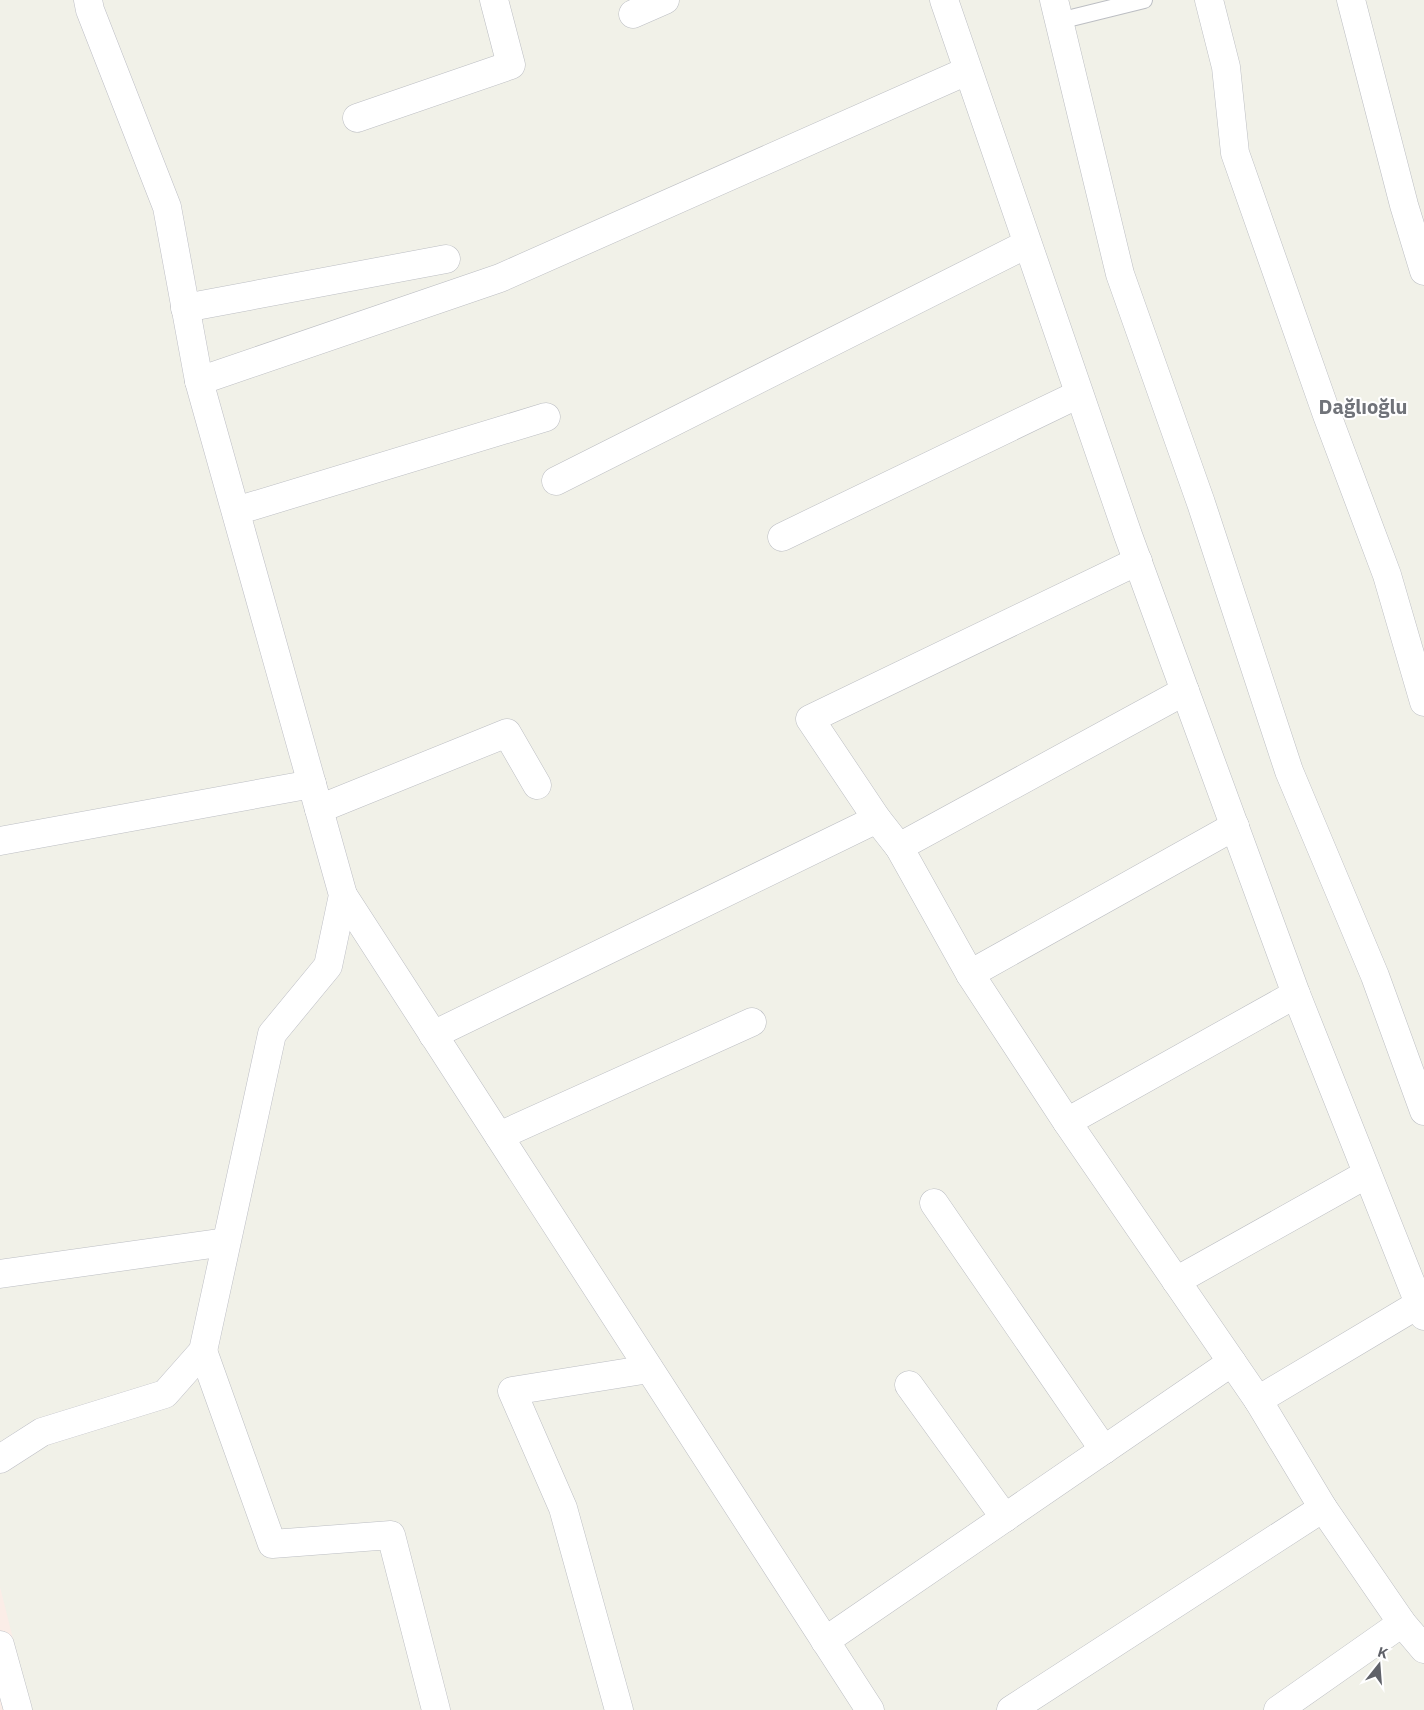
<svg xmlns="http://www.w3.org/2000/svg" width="1424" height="1710" font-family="'IBM Plex Sans',sans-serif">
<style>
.medical{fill:#fbede7}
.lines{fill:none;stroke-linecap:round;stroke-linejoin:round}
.lane-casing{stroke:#bcbec3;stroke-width:18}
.street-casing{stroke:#bcbec3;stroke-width:29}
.secondary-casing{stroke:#bdbec5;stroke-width:29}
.lane{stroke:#fff;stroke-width:16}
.street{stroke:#fff;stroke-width:28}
.secondary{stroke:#fff;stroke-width:28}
.labels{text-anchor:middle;stroke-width:4;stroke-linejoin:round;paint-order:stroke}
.district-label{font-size:20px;font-weight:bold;fill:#707379;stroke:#fff}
</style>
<rect width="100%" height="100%" fill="#f1f1e8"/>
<polygon class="medical" points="0,1587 31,1710 0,1710"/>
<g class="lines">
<defs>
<polyline id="lane" points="1059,21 1144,0"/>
<g id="street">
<polyline points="944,0 1128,535 1185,691 1296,994 1424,1316"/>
<polyline points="1054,0 1120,274 1201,503 1289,771 1375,976 1424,1111"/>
<polyline points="1209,0 1226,67 1235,153 1327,415 1387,575 1424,702"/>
<polyline points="1351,0 1404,205 1424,271"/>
<polyline points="633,14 665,0"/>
<polyline points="357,118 511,65 494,0"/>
<polyline points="185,308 446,259"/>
<polyline points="199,381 500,278 967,71"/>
<polyline points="556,481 1027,244"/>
<polyline points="236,511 546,417"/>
<polyline points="782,537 1079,394"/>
<polyline points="1138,561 810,719 877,819 899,847 970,974 1067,1122 1258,1400 1323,1508 1402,1623 1424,1649"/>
<polyline points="319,809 507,733 537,785"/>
<polyline points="0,841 312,784"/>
<polyline points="899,847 1185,691"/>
<polyline points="343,895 870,1710"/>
<polyline points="970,974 1235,826"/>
<polyline points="433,1035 877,819"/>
<polyline points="1067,1122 1296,994"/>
<polyline points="499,1136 752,1022"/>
<polyline points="934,1203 1104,1450"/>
<polyline points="0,1274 226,1242"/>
<polyline points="1176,1281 1367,1174"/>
<polyline points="203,1351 272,1544 391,1535 436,1710"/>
<polyline points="909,1385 1005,1518"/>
<polyline points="1258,1400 1419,1304"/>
<polyline points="825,1641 1232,1362"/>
<polyline points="0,1645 18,1710"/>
<polyline points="619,1710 563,1508 512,1391 649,1369"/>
<polyline points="1011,1710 1323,1508"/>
<polyline points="1278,1710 1402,1623"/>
</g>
<polyline id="secondary" points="0,1459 42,1432 165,1394 203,1351 272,1034 328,966 343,895 199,381 167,207 90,10 88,0"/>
</defs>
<use href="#lane" class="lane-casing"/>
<use href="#street" class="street-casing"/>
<use href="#secondary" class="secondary-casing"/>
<use href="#lane" class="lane"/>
<use href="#street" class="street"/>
<use href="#secondary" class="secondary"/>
</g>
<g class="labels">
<g class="district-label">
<text x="1363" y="414">Dağlıoğlu</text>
</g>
</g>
<g transform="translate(1379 1665) rotate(17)" stroke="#ffffff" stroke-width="4" paint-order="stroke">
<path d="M0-4L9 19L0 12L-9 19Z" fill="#5f6168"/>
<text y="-8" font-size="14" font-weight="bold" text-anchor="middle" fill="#5f6168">K</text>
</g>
</svg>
